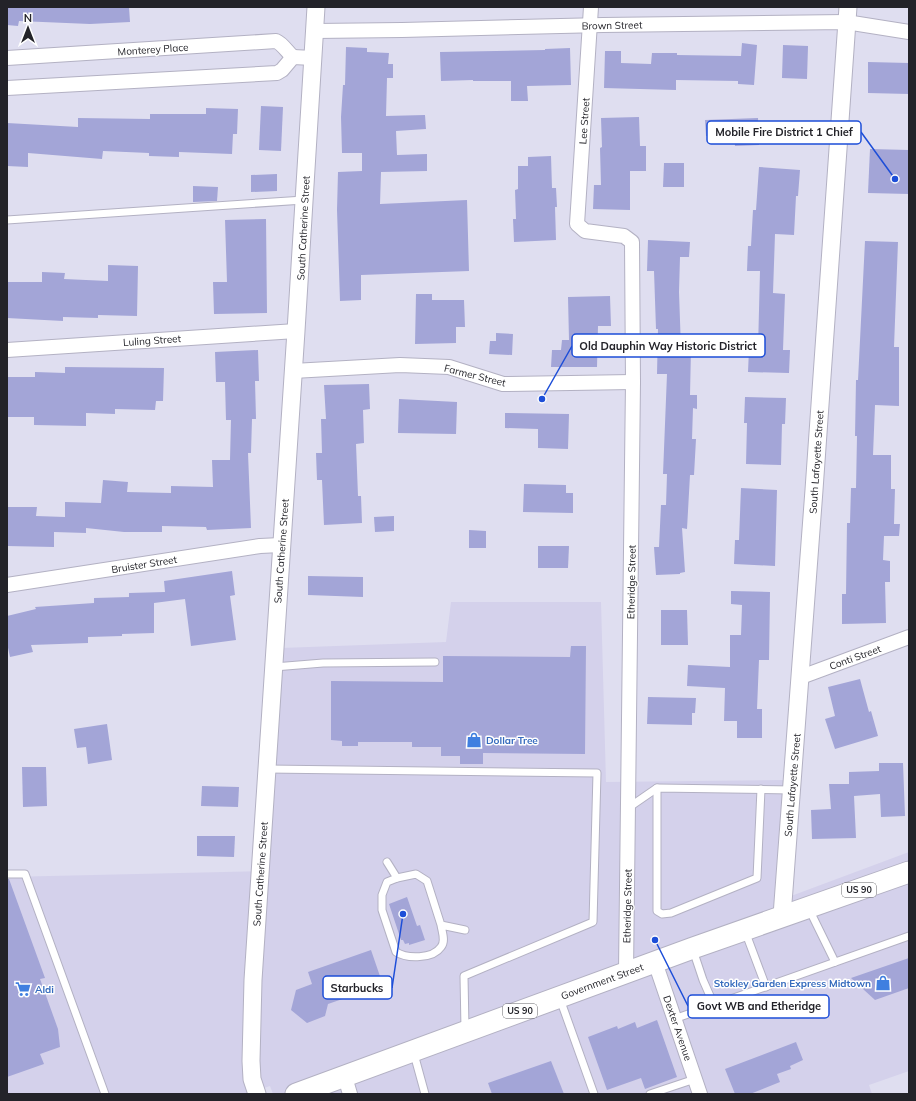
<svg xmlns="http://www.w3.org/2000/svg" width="916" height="1101" font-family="Mulish,sans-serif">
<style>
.built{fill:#d4d1eb}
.building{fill:#a3a5d7}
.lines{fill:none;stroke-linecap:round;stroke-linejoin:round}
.service-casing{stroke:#b3b1c3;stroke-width:9}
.minor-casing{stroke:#b3b1c3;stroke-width:16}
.tertiary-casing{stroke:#b3b1c3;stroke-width:19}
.primary-casing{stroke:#b3b1c3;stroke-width:23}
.service{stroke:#fff;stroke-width:7}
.minor{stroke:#fff;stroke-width:14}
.tertiary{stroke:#fff;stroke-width:17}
.primary{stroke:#fff;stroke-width:21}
.labels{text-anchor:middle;stroke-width:3;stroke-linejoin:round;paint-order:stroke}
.shield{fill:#fff;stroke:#656569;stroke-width:1}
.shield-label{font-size:9px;font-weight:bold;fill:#232329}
.street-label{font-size:10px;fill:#232329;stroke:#fff}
.shop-label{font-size:10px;font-weight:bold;fill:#366cbe;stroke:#fff;text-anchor:start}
.leader{fill:none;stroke:#1d4ed8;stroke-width:1.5}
.callout-dot{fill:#1d4ed8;stroke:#fff;stroke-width:1.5}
.callout{fill:#fff;stroke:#1d4ed8;stroke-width:1.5}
.callout-label{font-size:11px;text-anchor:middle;font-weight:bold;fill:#232329}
</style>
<rect width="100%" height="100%" fill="#dfdef0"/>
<polygon class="built" points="451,602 601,602 606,782 784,780 775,902 909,852 909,1071 869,1085 872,1094 273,1094 270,1086 247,1094 7,1094 7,877 267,871 281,648 446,642"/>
<g class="building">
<polygon points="7,7 129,7 130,22 90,24 19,21 18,26 7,25"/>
<polygon points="742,43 757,45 754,85 738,84 738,81 676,80 676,90 604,88 605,51 621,51 621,63 651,64 652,53 677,53 677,55 741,56"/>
<polygon points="783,45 808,46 807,79 782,78"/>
<polygon points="346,47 367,48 367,52 389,53 388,64 393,64 393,78 387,78 386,116 425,115 426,129 396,131 397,155 427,154 427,171 381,172 380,204 467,200 469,271 361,275 361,300 340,301 337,210 338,172 362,171 362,153 342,153 341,117 343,85 345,85"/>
<polygon points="570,48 571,85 527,86 528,101 511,101 511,81 473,81 473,80 441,81 440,52 545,50 545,49"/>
<polygon points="868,62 909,63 909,94 868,93"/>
<polygon points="261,106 283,107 281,151 259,150"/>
<polygon points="206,108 238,109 237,134 233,134 232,154 179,152 179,157 149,156 149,153 103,151 102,159 28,153 28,167 7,166 7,123 78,127 78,118 150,119 150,114 206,114"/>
<polygon points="639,117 640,146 646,146 646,171 630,171 630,210 593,209 594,185 601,185 600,148 602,147 601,118"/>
<polygon points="758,118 759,145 735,146 734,135 706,136 705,120"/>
<polygon points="870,149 909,150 909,194 868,193"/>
<polygon points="551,156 552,188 556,188 557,207 555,207 556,240 514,242 513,219 516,219 515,190 518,189 518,166 528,166 528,157"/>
<polygon points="664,163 684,163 684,187 663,187"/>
<polygon points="759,167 800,170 798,196 796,196 794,235 775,234 773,293 785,294 783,350 790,350 789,373 748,372 749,349 758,349 760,271 747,271 748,246 751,246 753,210 756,210"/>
<polygon points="277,174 277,191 251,192 251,175"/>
<polygon points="193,186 218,187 217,201 193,202"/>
<polygon points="266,219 267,313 214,314 213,282 227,282 225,220"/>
<polygon points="648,240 690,242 689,257 680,257 679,292 681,349 691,349 690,395 697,395 697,409 693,408 692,439 696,439 694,475 690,475 687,529 682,528 685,572 680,573 680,574 656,575 654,547 659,547 661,505 666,505 667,474 663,474 667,374 657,374 658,329 656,329 654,271 647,271"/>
<polygon points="865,241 898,242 894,347 899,347 899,406 875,405 873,455 891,455 891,489 895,489 894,524 900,524 899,536 884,536 883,560 890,561 890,582 885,582 886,623 842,624 842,594 846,594 847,523 850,523 851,488 856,488 857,436 855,436 856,380 858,380"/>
<polygon points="108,265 138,266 137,316 98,315 98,318 63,317 63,321 7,318 7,282 42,282 42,272 65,273 64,279 108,281"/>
<polygon points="416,294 432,294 432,300 464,300 465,327 456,327 456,343 415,344"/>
<polygon points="610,296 611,326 598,326 597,367 551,367 552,350 561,350 562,340 569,340 568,297"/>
<polygon points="496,333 513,334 512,355 489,354 490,341 496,341"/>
<polygon points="258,350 259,381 255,381 256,419 252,419 251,453 248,453 251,528 207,530 206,527 162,526 162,532 124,532 86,528 86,533 54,532 54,547 7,546 7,507 37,507 36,516 65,517 65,502 101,503 103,480 128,482 127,492 171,493 171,486 213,487 212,460 230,460 231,420 226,420 225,382 216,382 215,352"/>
<polygon points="65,367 164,368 163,401 156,401 155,410 115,409 115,414 86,413 86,426 34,425 34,417 7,417 7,377 35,377 35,372 65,373"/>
<polygon points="369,384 370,409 363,410 364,443 356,444 358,496 361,496 362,523 324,525 322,480 317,480 316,453 322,453 321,419 326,419 324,385"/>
<polygon points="745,397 786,398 785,424 782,424 781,465 746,464 747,423 744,423"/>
<polygon points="399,399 457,402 456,434 398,433"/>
<polygon points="505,413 569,414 568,449 538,448 538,429 505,428"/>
<polygon points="524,484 566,485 566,493 573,493 573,513 523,512"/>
<polygon points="741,488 777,490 775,566 734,564 735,540 739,540"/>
<polygon points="394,516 394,531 375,532 374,517"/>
<polygon points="469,530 486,531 486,548 469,548"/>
<polygon points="538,546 569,546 568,568 538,568"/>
<polygon points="232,571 235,595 230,596 236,640 191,646 185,599 154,603 154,633 122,634 122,636 88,637 88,643 31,645 33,652 10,657 7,643 7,616 36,609 35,607 94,603 94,598 129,597 129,593 165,592 164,581"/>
<polygon points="308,576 363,577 363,597 308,595"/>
<polygon points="731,591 770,592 769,660 759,660 757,709 762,709 762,738 737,738 737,721 724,721 725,688 687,686 688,665 730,667 730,635 741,635 742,605 731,604"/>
<polygon points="661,610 687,610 688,645 661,645"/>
<polygon points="571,646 586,646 585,754 483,753 483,764 460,764 460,756 441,756 441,747 412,747 412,742 358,742 358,746 342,746 342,741 331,740 331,681 443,682 443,656 570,657"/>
<polygon points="860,679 869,712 871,711 878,736 835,749 825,719 835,716 828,687"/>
<polygon points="648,697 696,698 695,713 692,713 692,725 647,724"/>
<polygon points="107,724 112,760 88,764 86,747 77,748 74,729"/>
<polygon points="879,763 903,763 905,816 881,817 880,794 854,796 856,838 812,839 811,810 831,809 829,784 849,784 849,772 879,771"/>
<polygon points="22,767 46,767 47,806 23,807"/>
<polygon points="202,786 239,787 238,807 201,806"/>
<polygon points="197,836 235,836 234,857 197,856"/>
<polygon points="7,879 9,879 45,978 40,979 58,1029 60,1047 40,1054 44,1064 7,1077"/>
<polygon points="407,897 417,926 420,925 425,940 409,945 409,943 405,944 403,940 401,940 389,904"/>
<polygon points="371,950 383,985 328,1004 325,1016 307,1023 291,1010 296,990 312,984 308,972"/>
<polygon points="909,958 909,988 875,1000 851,978"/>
<polygon points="657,1020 677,1077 645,1089 641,1078 607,1090 588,1037 617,1026 618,1029 635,1022 637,1028"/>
<polygon points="796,1042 803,1060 790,1066 791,1069 777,1074 780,1082 750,1094 735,1094 725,1069"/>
<polygon points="551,1061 564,1094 492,1094 488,1083"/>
</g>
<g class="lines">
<defs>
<g id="service">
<polyline points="7,220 304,200"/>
<polyline points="274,667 323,663 435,662"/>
<polyline points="267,769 597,773 593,922 464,976 465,1029"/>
<polyline points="657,788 657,911 662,914 671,913 757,878 761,789"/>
<polyline points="628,808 657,788 792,790"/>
<polyline points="387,862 397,878"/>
<polyline points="7,874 25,874 105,1094"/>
<polyline points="809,909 835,962"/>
<path d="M 441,925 C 442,932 446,941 441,947 C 433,959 407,959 396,952 L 382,910 L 382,895 L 387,882 L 397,878 L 416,874 L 427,881 L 441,925 L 465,930"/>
<polyline points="745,931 766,987"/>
<polyline points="693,950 703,980 714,1005"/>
<polyline points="560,999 594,1094"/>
<polyline points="674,1019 909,936"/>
<polyline points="414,1054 425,1094"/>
<polyline points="650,1094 695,1079"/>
</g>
<g id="minor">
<polyline points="591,7 577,224 585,231 624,236 632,242 633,382 626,972"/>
<polyline points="315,31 402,30 603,25 846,22 909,32"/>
<path d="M 7,58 L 276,41 C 283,44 287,52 293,57"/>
<polyline points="7,88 277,73 282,70 293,57 313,58"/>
<polyline points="7,350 296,331"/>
<polyline points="293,371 400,365 449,367 503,384 633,382"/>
<polyline points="7,585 260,546 281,545"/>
<polyline points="801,677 909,637"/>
<polyline points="655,962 700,1094"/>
<polyline points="345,1077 350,1094"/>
</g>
<g id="tertiary">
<polyline points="782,916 814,490 848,7"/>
<polyline points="257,1094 252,1079 251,1061 253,980 296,331 316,7"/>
</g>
<polyline id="primary" points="296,1094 693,948 909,872"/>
</defs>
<use href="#service" class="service-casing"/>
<use href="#minor" class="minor-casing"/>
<use href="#tertiary" class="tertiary-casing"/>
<use href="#primary" class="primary-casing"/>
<use href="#service" class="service"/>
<use href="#minor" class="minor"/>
<use href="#tertiary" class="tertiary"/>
<use href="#primary" class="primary"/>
</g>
<defs>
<symbol id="shop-bare" viewBox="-9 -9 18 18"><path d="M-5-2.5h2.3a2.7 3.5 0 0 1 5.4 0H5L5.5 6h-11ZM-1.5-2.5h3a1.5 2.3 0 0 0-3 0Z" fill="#3f7fe0" stroke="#fff" stroke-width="2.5" paint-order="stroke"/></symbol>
<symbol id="supermarket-bare" viewBox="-9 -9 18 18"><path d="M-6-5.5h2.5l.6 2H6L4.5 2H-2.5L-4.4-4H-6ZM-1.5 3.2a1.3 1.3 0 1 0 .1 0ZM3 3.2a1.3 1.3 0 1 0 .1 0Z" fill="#3f7fe0" stroke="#fff" stroke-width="2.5" paint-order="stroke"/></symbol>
</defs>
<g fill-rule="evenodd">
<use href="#shop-bare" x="463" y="729" width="22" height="22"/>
<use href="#shop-bare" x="872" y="972" width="22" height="22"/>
<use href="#supermarket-bare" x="12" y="978" width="22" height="22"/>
</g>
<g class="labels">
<g class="shield">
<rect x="842" y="883" width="34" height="14" rx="3"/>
<rect x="503" y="1004" width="34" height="14" rx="3"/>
</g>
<g class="shield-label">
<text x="859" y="893">US 90</text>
<text x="520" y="1014">US 90</text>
</g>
<g class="street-label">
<text transform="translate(612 25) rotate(-1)" y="4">Brown Street</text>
<text transform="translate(153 49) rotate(-4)" y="4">Monterey Place</text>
<text transform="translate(584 121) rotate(-86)" y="4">Lee Street</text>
<text transform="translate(303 228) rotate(-87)" y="4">South Catherine Street</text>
<text transform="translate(152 340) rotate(-4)" y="4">Luling Street</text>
<text transform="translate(475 375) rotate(14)" y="4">Farmer Street</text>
<text transform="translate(816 462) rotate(-86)" y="4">South Lafayette Street</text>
<text transform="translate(281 551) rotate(-86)" y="4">South Catherine Street</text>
<text transform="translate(144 564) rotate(-9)" y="4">Bruister Street</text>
<text transform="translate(631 582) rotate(-89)" y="4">Etheridge Street</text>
<text transform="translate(855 657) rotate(-20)" y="4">Conti Street</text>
<text transform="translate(792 785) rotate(-85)" y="4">South Lafayette Street</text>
<text transform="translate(260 874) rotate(-86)" y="4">South Catherine Street</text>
<text transform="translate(627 906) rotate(-89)" y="4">Etheridge Street</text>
<text transform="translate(602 981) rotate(-20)" y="4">Government Street</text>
<text transform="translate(678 1028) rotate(71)" y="4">Dexter Avenue</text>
</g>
<g class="shop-label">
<text x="486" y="744">Dollar Tree</text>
<text x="871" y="987" text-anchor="end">Stokley Garden Express Midtown</text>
<text x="35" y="993">Aldi</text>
</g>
</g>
<path class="leader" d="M895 179L861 132M542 399L572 346M403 914L392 988M655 940L688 1006"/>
<g class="callout-dot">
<circle cx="895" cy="179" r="4"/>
<circle cx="542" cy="399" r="4"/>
<circle cx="403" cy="914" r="4"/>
<circle cx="655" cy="940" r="4"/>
</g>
<g class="callout">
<rect x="707" y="121" width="154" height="23" rx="4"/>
<rect x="572" y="334" width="193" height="23" rx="4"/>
<rect x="323" y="976" width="69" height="23" rx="4"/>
<rect x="688" y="995" width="141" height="23" rx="4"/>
</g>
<g class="callout-label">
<text x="784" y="136">Mobile Fire District 1 Chief</text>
<text x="668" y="350">Old Dauphin Way Historic District</text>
<text x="357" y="992">Starbucks</text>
<text x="759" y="1010">Govt WB and Etheridge</text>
</g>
<rect width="916" height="1101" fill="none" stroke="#232329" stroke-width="16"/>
<g transform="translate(28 28)" stroke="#ffffff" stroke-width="3" paint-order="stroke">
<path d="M0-3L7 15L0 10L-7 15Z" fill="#232329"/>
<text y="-6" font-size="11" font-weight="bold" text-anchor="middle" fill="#232329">N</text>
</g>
</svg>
